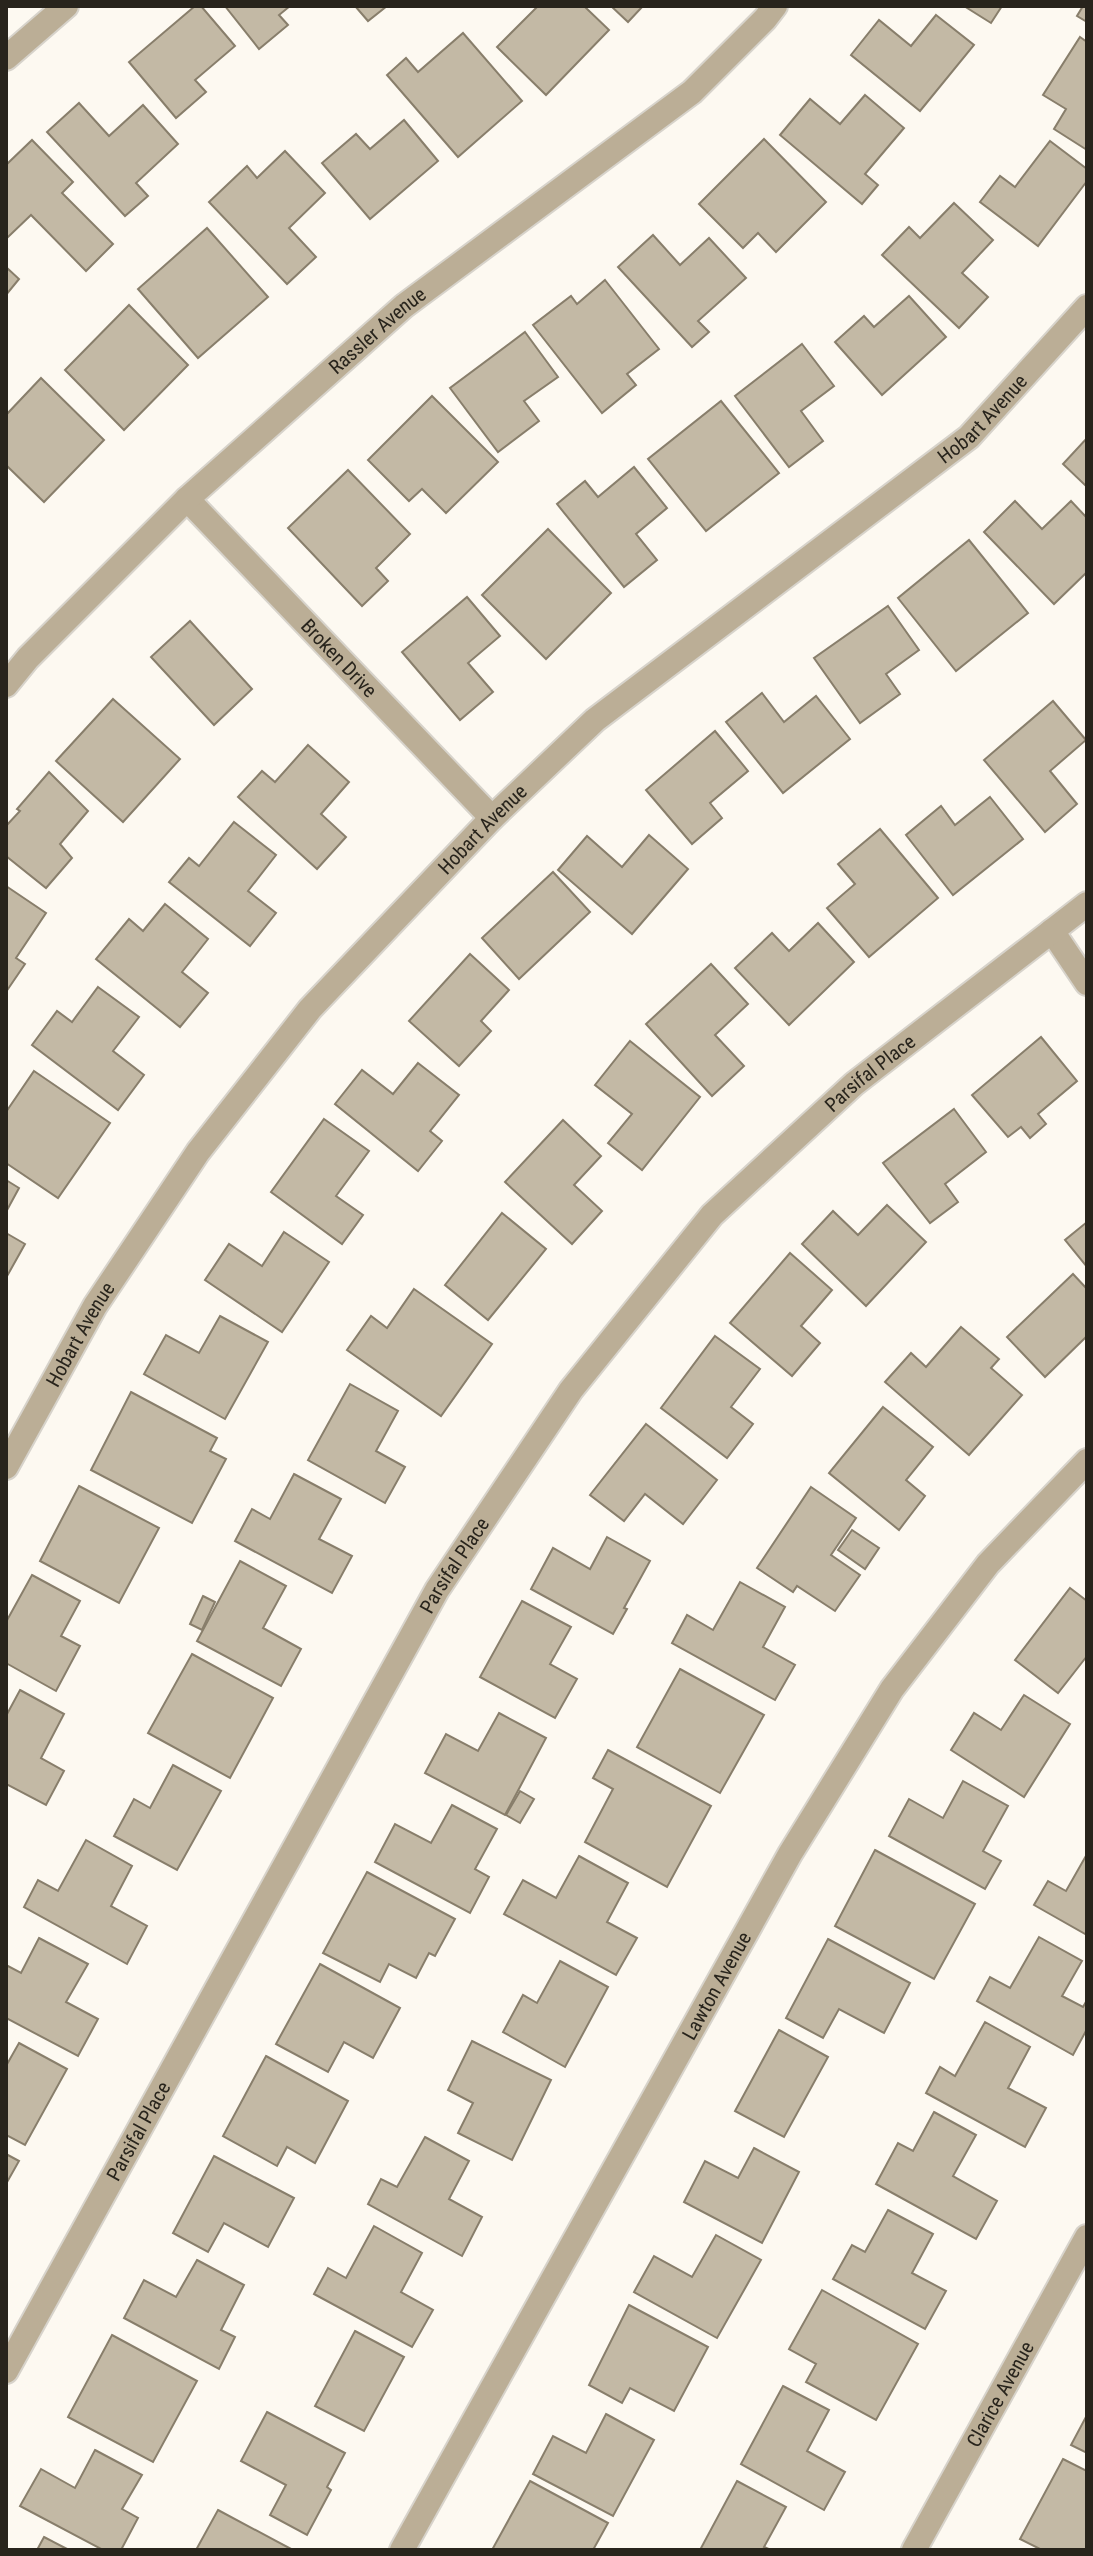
<svg xmlns="http://www.w3.org/2000/svg" width="1093" height="2556" font-family="'Roboto Condensed',sans-serif">
<style>
.building{fill:#c3b9a5;stroke:#887e6b;stroke-width:2}
.lines{fill:none;stroke-linecap:round;stroke-linejoin:round}
.minor-casing{stroke:#d7d3cb;stroke-width:28}
.tertiary-casing{stroke:#d7d3cb;stroke-width:28}
.minor{stroke:#bbae96;stroke-width:24}
.tertiary{stroke:#bbae96;stroke-width:24}
.labels{text-anchor:middle;stroke-width:6;stroke-linejoin:round;paint-order:stroke}
.street-label{font-size:20px;fill:#28241c;stroke:#fff}
</style>
<rect width="100%" height="100%" fill="#fdf9f1"/>
<g class="building">
<polygon points="195,6 201,6 235,46 195,80 206,92 176,118 129,62"/>
<polygon points="225,6 290,6 279,15 288,25 259,49"/>
<polygon points="355,6 387,6 368,21"/>
<polygon points="538,6 584,6 609,30 546,95 497,47"/>
<polygon points="611,6 643,6 628,22"/>
<polygon points="964,6 1002,6 991,23"/>
<polygon points="1083,6 1087,6 1087,22 1077,16"/>
<polygon points="936,15 974,45 920,111 851,55 879,20 911,46"/>
<polygon points="463,33 522,101 458,157 387,75 406,58 418,72"/>
<polygon points="1080,37 1087,42 1087,150 1054,129 1066,109 1043,95"/>
<polygon points="865,95 904,128 865,174 878,185 862,204 780,135 810,99 840,124"/>
<polygon points="79,103 109,136 143,105 178,144 136,183 148,196 125,216 47,132"/>
<polygon points="404,120 438,161 370,219 322,163 356,134 370,149"/>
<polygon points="764,139 826,202 776,252 758,233 743,248 699,204"/>
<polygon points="32,140 73,182 62,193 113,244 86,271 31,215 6,239 6,165"/>
<polygon points="1050,141 1087,169 1087,181 1038,246 980,202 1000,176 1015,187"/>
<polygon points="285,151 325,193 289,228 316,257 287,284 209,202 247,166 257,178"/>
<polygon points="954,203 993,240 962,273 988,297 959,328 882,255 909,227 920,238"/>
<polygon points="207,228 268,297 198,358 138,289"/>
<polygon points="653,235 680,265 709,238 746,278 698,321 709,332 692,347 618,267"/>
<polygon points="6,267 19,279 6,295"/>
<polygon points="605,280 659,349 627,374 636,385 602,413 533,325 571,296 577,304"/>
<polygon points="909,296 946,337 882,395 835,342 864,316 874,327"/>
<polygon points="129,305 188,365 124,430 65,370"/>
<polygon points="525,332 558,377 524,401 539,421 498,452 450,388"/>
<polygon points="802,344 834,386 801,411 823,441 789,467 735,396"/>
<polygon points="41,378 104,440 44,502 6,465 6,415"/>
<polygon points="432,396 498,462 446,513 422,489 409,501 368,460"/>
<polygon points="721,401 779,473 706,531 648,459"/>
<polygon points="1087,438 1087,487 1063,464"/>
<polygon points="634,467 667,508 636,534 657,560 624,587 557,504 585,481 598,497"/>
<polygon points="348,470 410,534 376,568 388,581 362,606 288,528"/>
<polygon points="1015,501 1042,529 1071,501 1087,518 1087,572 1054,604 984,532"/>
<polygon points="548,529 611,593 546,659 482,595"/>
<polygon points="969,540 1028,613 956,671 898,598"/>
<polygon points="467,597 500,636 468,663 493,692 460,720 402,652"/>
<polygon points="888,606 919,650 886,674 900,694 860,723 814,658"/>
<polygon points="190,621 252,689 214,725 151,657"/>
<polygon points="762,693 784,722 816,696 850,739 783,793 726,722"/>
<polygon points="113,699 180,759 123,822 56,761"/>
<polygon points="1053,701 1086,740 1050,771 1077,804 1045,832 984,760"/>
<polygon points="715,731 748,771 710,803 722,818 692,844 646,790"/>
<polygon points="308,745 349,782 321,814 346,837 317,869 238,797 262,771 275,782"/>
<polygon points="49,772 88,811 60,844 72,858 46,888 6,856 6,826 20,811 17,809"/>
<polygon points="990,797 1023,839 953,895 906,835 941,806 955,825"/>
<polygon points="234,822 276,855 248,891 276,913 250,946 169,882 189,858 199,866"/>
<polygon points="880,829 938,898 869,957 827,908 855,884 838,864"/>
<polygon points="649,835 688,869 632,934 558,870 587,836 622,867"/>
<polygon points="553,872 590,912 519,979 482,938"/>
<polygon points="6,886 46,913 16,958 25,964 8,989 6,987"/>
<polygon points="165,904 208,939 182,972 208,993 180,1027 96,959 129,919 143,931"/>
<polygon points="818,923 854,962 789,1025 735,968 772,933 789,951"/>
<polygon points="470,954 509,990 481,1021 491,1031 459,1066 409,1021"/>
<polygon points="711,964 748,1004 715,1035 744,1066 712,1096 646,1024"/>
<polygon points="98,987 139,1017 113,1051 144,1075 118,1110 32,1045 57,1011 72,1022"/>
<polygon points="1041,1037 1077,1081 1038,1114 1046,1124 1030,1138 1021,1127 1008,1137 972,1095"/>
<polygon points="630,1041 700,1097 642,1170 608,1143 632,1114 595,1085"/>
<polygon points="418,1063 459,1095 430,1131 442,1141 418,1171 335,1104 362,1070 393,1094"/>
<polygon points="34,1071 110,1123 58,1198 6,1163 6,1112"/>
<polygon points="954,1109 986,1152 945,1184 958,1202 930,1223 883,1163"/>
<polygon points="324,1119 369,1151 336,1196 363,1215 342,1244 271,1192"/>
<polygon points="563,1120 601,1156 574,1185 602,1211 572,1244 505,1182"/>
<polygon points="6,1180 19,1188 6,1212"/>
<polygon points="887,1205 926,1242 866,1306 802,1244 833,1211 858,1235"/>
<polygon points="502,1213 546,1249 488,1320 445,1285"/>
<polygon points="1087,1222 1087,1267 1065,1240"/>
<polygon points="284,1232 329,1262 282,1332 205,1280 229,1244 262,1266"/>
<polygon points="6,1233 25,1244 6,1278"/>
<polygon points="790,1253 832,1290 801,1326 820,1343 792,1376 730,1323"/>
<polygon points="1073,1274 1087,1289 1087,1336 1045,1377 1007,1337"/>
<polygon points="414,1289 492,1344 441,1416 347,1350 371,1316 387,1328"/>
<polygon points="220,1316 268,1342 225,1419 144,1374 166,1335 199,1353"/>
<polygon points="961,1327 999,1359 991,1368 1022,1395 969,1455 885,1382 911,1353 926,1367"/>
<polygon points="715,1336 760,1369 731,1407 753,1424 727,1458 661,1408"/>
<polygon points="350,1384 398,1411 376,1451 405,1467 385,1503 308,1460"/>
<polygon points="131,1392 217,1438 210,1451 226,1459 192,1523 91,1470"/>
<polygon points="883,1407 933,1447 906,1480 925,1496 899,1530 829,1473"/>
<polygon points="646,1424 717,1480 683,1524 645,1494 624,1521 590,1495"/>
<polygon points="294,1474 341,1499 319,1539 352,1556 332,1593 235,1541 252,1509 270,1519"/>
<polygon points="79,1486 159,1528 119,1603 40,1561"/>
<polygon points="811,1487 856,1518 831,1555 860,1575 835,1611 797,1586 793,1592 757,1568"/>
<polygon points="852,1530 879,1548 865,1569 838,1550"/>
<polygon points="607,1537 650,1561 624,1608 627,1609 613,1634 531,1589 553,1548 590,1569"/>
<polygon points="240,1561 286,1586 263,1628 301,1649 281,1686 197,1641"/>
<polygon points="32,1575 80,1601 61,1636 80,1646 56,1691 6,1663 6,1622"/>
<polygon points="740,1582 785,1607 763,1647 795,1665 775,1700 672,1643 687,1615 713,1630"/>
<polygon points="1070,1588 1087,1601 1087,1656 1058,1693 1015,1660"/>
<polygon points="203,1596 215,1602 202,1630 190,1624"/>
<polygon points="522,1601 571,1627 550,1664 577,1679 555,1718 480,1677"/>
<polygon points="192,1654 273,1698 230,1778 148,1733"/>
<polygon points="680,1669 764,1715 720,1793 637,1747"/>
<polygon points="20,1690 64,1714 41,1758 64,1771 46,1805 6,1784 6,1716"/>
<polygon points="1024,1695 1070,1724 1024,1797 951,1750 974,1713 1001,1730"/>
<polygon points="499,1713 546,1738 505,1815 425,1773 446,1734 478,1751"/>
<polygon points="608,1750 711,1806 667,1887 585,1842 613,1789 593,1778"/>
<polygon points="173,1765 221,1791 177,1870 114,1836 134,1799 150,1808"/>
<polygon points="963,1781 1008,1806 983,1851 1001,1861 985,1889 889,1836 909,1799 943,1818"/>
<polygon points="520,1791 534,1799 520,1823 506,1815"/>
<polygon points="452,1805 497,1829 475,1869 489,1877 470,1913 375,1862 395,1824 431,1843"/>
<polygon points="86,1840 132,1866 111,1906 147,1926 127,1964 24,1907 38,1880 58,1891"/>
<polygon points="875,1850 975,1904 934,1979 835,1926"/>
<polygon points="1087,1854 1087,1935 1034,1905 1048,1881 1066,1891"/>
<polygon points="579,1856 628,1883 607,1922 637,1938 616,1975 504,1914 523,1880 556,1898"/>
<polygon points="367,1872 455,1919 435,1956 429,1953 416,1978 389,1964 380,1982 323,1953"/>
<polygon points="1039,1937 1082,1961 1062,1996 1083,2007 1087,2000 1087,2029 1073,2055 977,2001 990,1977 1010,1988"/>
<polygon points="39,1938 88,1964 66,2002 98,2019 78,2056 6,2018 6,1965 21,1973"/>
<polygon points="828,1939 910,1983 884,2033 839,2009 823,2038 786,2018"/>
<polygon points="560,1961 608,1987 565,2067 503,2032 523,1995 537,2003"/>
<polygon points="320,1964 400,2008 373,2058 344,2042 328,2072 276,2044"/>
<polygon points="985,2022 1030,2047 1008,2088 1046,2108 1025,2147 926,2093 940,2067 955,2076"/>
<polygon points="779,2030 828,2057 784,2137 735,2111"/>
<polygon points="472,2041 551,2080 512,2160 458,2133 473,2103 448,2090"/>
<polygon points="19,2043 67,2069 25,2145 6,2135 6,2066"/>
<polygon points="266,2056 348,2101 315,2163 287,2147 277,2166 223,2136"/>
<polygon points="934,2112 976,2135 953,2176 997,2201 976,2239 876,2184 898,2143 913,2151"/>
<polygon points="425,2137 469,2161 449,2199 482,2217 462,2256 368,2204 381,2179 397,2187"/>
<polygon points="754,2148 799,2172 762,2243 684,2202 705,2161 738,2178"/>
<polygon points="6,2154 19,2161 6,2184"/>
<polygon points="214,2156 294,2198 268,2247 224,2223 208,2252 173,2233"/>
<polygon points="888,2210 933,2234 912,2273 946,2291 925,2329 833,2279 852,2245 865,2252"/>
<polygon points="374,2226 422,2253 401,2292 433,2310 412,2347 314,2294 328,2268 346,2278"/>
<polygon points="716,2235 761,2260 717,2338 634,2292 654,2256 692,2277"/>
<polygon points="197,2260 244,2285 221,2330 235,2337 219,2369 124,2318 144,2280 176,2297"/>
<polygon points="822,2290 918,2344 876,2420 806,2382 816,2364 789,2349"/>
<polygon points="629,2305 708,2347 674,2411 630,2388 622,2403 589,2385"/>
<polygon points="355,2331 404,2357 364,2431 315,2406"/>
<polygon points="112,2335 197,2381 153,2462 68,2417"/>
<polygon points="783,2386 829,2410 807,2451 845,2472 824,2510 741,2464"/>
<polygon points="267,2412 345,2453 327,2487 331,2490 307,2535 270,2515 286,2485 241,2461"/>
<polygon points="606,2414 654,2440 613,2516 533,2474 553,2436 586,2453"/>
<polygon points="1087,2415 1087,2453 1071,2445"/>
<polygon points="95,2450 142,2475 122,2509 138,2518 121,2550 103,2550 20,2506 41,2469 75,2488"/>
<polygon points="1063,2459 1087,2471 1087,2550 1042,2550 1020,2539"/>
<polygon points="530,2481 608,2523 593,2550 492,2550"/>
<polygon points="737,2481 786,2507 764,2547 771,2550 700,2550"/>
<polygon points="218,2510 293,2550 196,2550"/>
<polygon points="44,2537 69,2550 37,2550"/>
</g>
<g class="lines">
<defs>
<g id="minor">
<polyline points="6,58 66,6"/>
<path id="s1" d="M 187,499 L 492,818"/>
<path id="s2" d="M 6,685 L 28,658 L 187,499 L 404,306 L 692,92 L 765,19 L 775,6"/>
<polyline points="1052,931 1087,983"/>
<path id="s3" d="M 6,1467 L 95,1306 L 198,1152 L 310,1009 L 492,818 L 595,720 L 969,437 L 1087,307"/>
<path id="s4" d="M 6,2371 L 437,1590 L 571,1390 L 712,1215 L 854,1084 L 1087,904"/>
<path id="s5" d="M 402,2550 L 790,1854 L 892,1689 L 988,1564 L 1087,1461"/>
</g>
<g id="tertiary">
<path id="s6" d="M 914,2550 L 1087,2237"/>
</g>
</defs>
<use href="#minor" class="minor-casing"/>
<use href="#tertiary" class="tertiary-casing"/>
<use href="#minor" class="minor"/>
<use href="#tertiary" class="tertiary"/>
</g>
<g class="labels">
<g class="street-label">
<text dy="7" stroke="none"><textPath href="#s2" startOffset="514">Rassler Avenue</textPath></text>
<text dy="7" stroke="none"><textPath href="#s3" startOffset="1448">Hobart Avenue</textPath></text>
<text dy="7" stroke="none"><textPath href="#s1" startOffset="220">Broken Drive</textPath></text>
<text dy="7" stroke="none"><textPath href="#s3" startOffset="800">Hobart Avenue</textPath></text>
<text dy="7" stroke="none"><textPath href="#s4" startOffset="1570">Parsifal Place</textPath></text>
<text dy="7" stroke="none"><textPath href="#s3" startOffset="152">Hobart Avenue</textPath></text>
<text dy="7" stroke="none"><textPath href="#s4" startOffset="922">Parsifal Place</textPath></text>
<text dy="7" stroke="none"><textPath href="#s5" startOffset="646">Lawton Avenue</textPath></text>
<text dy="7" stroke="none"><textPath href="#s4" startOffset="274">Parsifal Place</textPath></text>
<text dy="7" stroke="none"><textPath href="#s6" startOffset="178">Clarice Avenue</textPath></text>
</g>
</g>
<rect width="1093" height="2556" fill="none" stroke="#28241c" stroke-width="16"/>
</svg>
